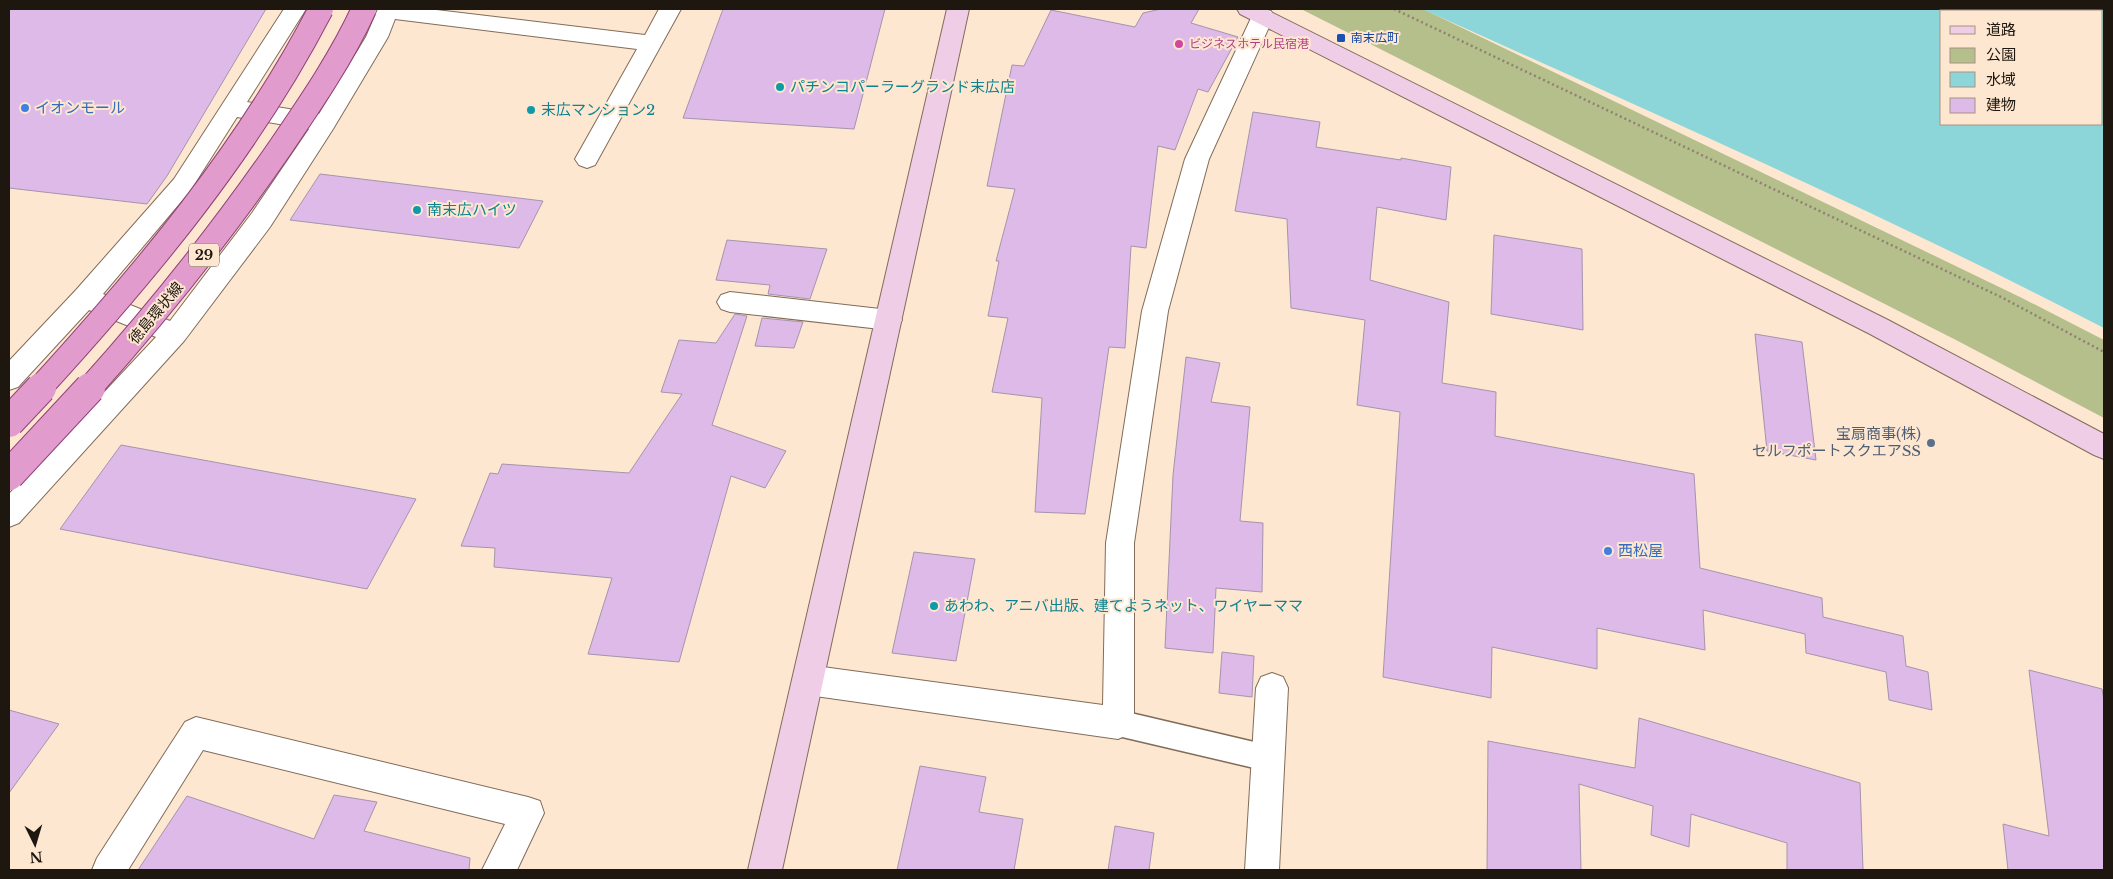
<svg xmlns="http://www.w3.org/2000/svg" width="2113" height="879" font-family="'Libre Baskerville','Noto Sans JP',serif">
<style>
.green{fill:#b4bf8c}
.water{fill:#8cd6da;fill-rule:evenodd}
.building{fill:#ddbae8;stroke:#a594ab}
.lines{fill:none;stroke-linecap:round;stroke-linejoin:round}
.lane-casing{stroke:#806c59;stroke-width:3}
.street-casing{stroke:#806c59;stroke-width:2}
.secondary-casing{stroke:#806c59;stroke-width:2}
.path{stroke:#908172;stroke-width:2.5;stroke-dasharray:2 3;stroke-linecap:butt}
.lane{fill:#fff;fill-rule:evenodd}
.street{fill:#fff;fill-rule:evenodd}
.secondary{fill:#f0cde6;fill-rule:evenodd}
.primary-bridge-far1-casing{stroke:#904175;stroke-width:26;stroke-linecap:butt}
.primary-bridge-casing{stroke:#904175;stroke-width:32;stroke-linecap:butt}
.primary-bridge-far1{stroke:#e29bcd;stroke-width:24}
.primary-bridge{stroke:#e29bcd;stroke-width:30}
.transit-dot{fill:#1a4fb4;stroke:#fee7d1;stroke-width:2}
.hotel-dot{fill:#d1479c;stroke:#fee7d1;stroke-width:2}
.culture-dot{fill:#0f9aa8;stroke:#fee7d1;stroke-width:2}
.shop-dot{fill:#3f7fe0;stroke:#fee7d1;stroke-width:2}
.service-dot{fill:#5c6f8a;stroke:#fee7d1;stroke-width:2}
.labels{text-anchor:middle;stroke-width:4;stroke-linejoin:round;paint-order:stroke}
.far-transit-label{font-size:12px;fill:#164399;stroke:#fee7d1;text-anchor:start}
.far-hotel-label{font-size:12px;fill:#b23c85;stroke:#fee7d1;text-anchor:start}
.shield{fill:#fee7d1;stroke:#615549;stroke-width:1}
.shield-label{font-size:14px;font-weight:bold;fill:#1e170f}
.culture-label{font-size:15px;fill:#0d838f;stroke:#fee7d1;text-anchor:start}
.shop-label{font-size:15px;fill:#366cbe;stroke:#fee7d1;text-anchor:start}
.street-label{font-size:15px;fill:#1e170f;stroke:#fee7d1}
.service-label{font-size:15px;fill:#4e5e75;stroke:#fee7d1;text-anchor:end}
</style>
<rect width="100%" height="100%" fill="#fee7d1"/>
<polygon class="green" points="1301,9 1423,9 2022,298 2104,340 2104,418 1956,340"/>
<path class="water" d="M 1422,9 L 2104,9 L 2104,328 C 1881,213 1651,112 1422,9 ZM 1942,11 L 2102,11 L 2102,124 L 1942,124 Z"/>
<g class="building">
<polygon points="9,9 266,9 167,176 147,204 9,188"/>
<polygon points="723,9 885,9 854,129 683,118"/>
<polygon points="1161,9 1199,9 1191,23 1238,37 1208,92 1198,89 1175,150 1158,146 1146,248 1131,246 1125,348 1109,347 1085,514 1035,512 1042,398 992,392 1008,318 988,316 999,261 996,261 1015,189 987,186 1012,65 1024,66 1051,10 1135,27 1143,13"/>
<polygon points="1253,112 1320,122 1316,147 1401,160 1401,158 1451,167 1446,220 1377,207 1370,280 1449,302 1442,383 1496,392 1495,436 1694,474 1700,568 1822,598 1823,617 1903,636 1906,666 1928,672 1932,710 1889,700 1886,672 1806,653 1805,634 1703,610 1705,650 1597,628 1597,669 1492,647 1491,698 1383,677 1400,412 1357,405 1365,320 1291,308 1287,219 1235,211"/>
<polygon points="320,174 543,201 519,248 290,220"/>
<polygon points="1494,235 1582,249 1583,330 1491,314"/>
<polygon points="727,240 827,249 810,299 768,294 770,285 716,280"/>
<polygon points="735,314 747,316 712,425 786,451 765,488 731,476 679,662 588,654 612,578 494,567 495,548 461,546 490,473 498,474 502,464 629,473 682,394 661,392 679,340 716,343"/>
<polygon points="762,318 803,322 794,348 755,346"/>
<polygon points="1755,334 1802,342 1816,460 1767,451"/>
<polygon points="1186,357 1220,363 1211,402 1250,407 1240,521 1263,523 1262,592 1216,588 1213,653 1165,648 1173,475"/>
<polygon points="121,445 416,499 367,589 60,529"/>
<polygon points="914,552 975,559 956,661 892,653"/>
<polygon points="1222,652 1254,656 1252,697 1219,693"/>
<polygon points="2029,670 2102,689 2104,701 2104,870 2008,870 2003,824 2049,836"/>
<polygon points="9,710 59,724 9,793"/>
<polygon points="1639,718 1860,783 1863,870 1787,870 1787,843 1691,814 1689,847 1651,835 1653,806 1579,784 1581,870 1487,870 1488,741 1635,768"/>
<polygon points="920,766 986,777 979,812 1023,819 1014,870 897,870"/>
<polygon points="334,795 377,802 364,831 470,858 469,870 138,870 187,796 314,839"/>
<polygon points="1115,826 1154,833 1149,870 1108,870"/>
</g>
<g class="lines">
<defs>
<polygon id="lane" points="1118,710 1267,745 1276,749 1280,758 1276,767 1267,771 1118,736 1109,732 1105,723 1109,714"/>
<g id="street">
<path d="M 284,9 L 306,9 L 247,102 L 319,114 L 366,37 L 378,9 L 428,9 L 645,35 L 659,9 L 681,9 L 595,165 L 587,168 L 579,165 L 575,159 L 637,49 L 395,19 L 388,37 L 333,129 L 270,227 L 184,341 L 19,523 L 9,527 L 9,494 L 156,337 L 89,310 L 18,387 L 9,390 L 9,361 L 76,290 L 174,179 ZM 237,117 L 309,129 L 252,213 L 170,321 L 103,294 L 190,191 Z"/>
<polygon points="1263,9 1271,11 1274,16 1209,159 1168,311 1134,543 1134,723 1129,734 1118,739 808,695 797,691 793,680 797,669 808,665 1103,705 1106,543 1142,311 1185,159 1252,16 1255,11"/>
<polygon points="730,292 889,310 898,313 902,320 898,327 889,330 730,312 721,309 717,302 721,295"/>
<polygon points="1272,673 1283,677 1288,688 1279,870 1245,870 1256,688 1261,677"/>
<polygon points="196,717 528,797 540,801 544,813 517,870 482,870 505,824 203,750 128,870 92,870 97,858 185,722"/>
</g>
<g id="secondary">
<polygon points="947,9 969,9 782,870 748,870"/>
<polygon points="1237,9 1265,9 1888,320 2104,434 2104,459 2094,455 1870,334 1240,14"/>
</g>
</defs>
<use href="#lane" class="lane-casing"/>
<use href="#street" class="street-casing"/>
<use href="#secondary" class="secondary-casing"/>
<polyline class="path" points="1394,9 2003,298 2104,352"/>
<use href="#lane" class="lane"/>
<use href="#street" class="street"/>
<use href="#secondary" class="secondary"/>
<defs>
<g id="primary-bridge-far1">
<path d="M 39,389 C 146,272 248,150 321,9"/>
<path d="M 89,389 C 158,312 223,231 282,145 C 312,101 342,57 364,9"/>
</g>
<g id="primary-bridge">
<polyline points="9,422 41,388"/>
<polyline points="9,475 90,388"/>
</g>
</defs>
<use href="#primary-bridge-far1" class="primary-bridge-far1-casing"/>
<use href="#primary-bridge" class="primary-bridge-casing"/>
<use href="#primary-bridge-far1" class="primary-bridge-far1"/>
<use href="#primary-bridge" class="primary-bridge"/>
</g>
<rect class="transit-dot" x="1336" y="33" width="10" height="10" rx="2.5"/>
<circle class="hotel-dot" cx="1179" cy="44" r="5"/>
<g class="culture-dot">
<circle cx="780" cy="87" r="5"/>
<circle cx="531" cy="110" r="5"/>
<circle cx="417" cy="210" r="5"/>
<circle cx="934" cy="606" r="5"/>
</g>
<g class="shop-dot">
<circle cx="25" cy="108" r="5"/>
<circle cx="1608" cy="551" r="5"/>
</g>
<circle class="service-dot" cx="1931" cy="443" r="5"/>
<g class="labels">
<g class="far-transit-label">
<text x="1351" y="42">南末広町</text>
</g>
<g class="far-hotel-label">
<text x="1189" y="48">ビジネスホテル民宿港</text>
</g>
<rect class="shield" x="189" y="243.5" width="30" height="23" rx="4"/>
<g class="shield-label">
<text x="204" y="260">29</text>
</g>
<g class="culture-label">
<text x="790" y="92">パチンコパーラーグランド末広店</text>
<text x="541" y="115">末広マンション2</text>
<text x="427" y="215">南末広ハイツ</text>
<text x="944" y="611">あわわ、アニバ出版、建てようネット、ワイヤーママ</text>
</g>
<g class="shop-label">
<text x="35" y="113">イオンモール</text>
<text x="1618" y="556">西松屋</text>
</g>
<g class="street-label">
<text transform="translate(156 313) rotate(-50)" y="5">徳島環状線</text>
</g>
<g class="service-label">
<text x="1921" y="439">宝扇商事(株)<tspan x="1921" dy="17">セルフポートスクエアSS</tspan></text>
</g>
</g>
<rect width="2113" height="879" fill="none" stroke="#1e170f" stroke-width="20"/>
<rect x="1940" y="10" width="162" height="115" fill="#fee7d1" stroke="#a49483"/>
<rect x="1950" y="26" width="25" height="8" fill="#f0cde6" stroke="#a49483"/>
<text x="1986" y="35" font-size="15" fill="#1e170f">道路</text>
<rect x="1950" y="48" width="25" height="15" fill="#b4bf8c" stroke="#a49483"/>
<text x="1986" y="60" font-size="15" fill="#1e170f">公園</text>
<rect x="1950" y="72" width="25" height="15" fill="#8cd6da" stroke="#a49483"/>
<text x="1986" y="85" font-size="15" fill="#1e170f">水域</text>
<rect x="1950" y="98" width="25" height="15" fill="#ddbae8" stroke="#a49483"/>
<text x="1986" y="110" font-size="15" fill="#1e170f">建物</text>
<g transform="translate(35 844) rotate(175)" stroke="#fee7d1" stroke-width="4" paint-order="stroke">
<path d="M0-4L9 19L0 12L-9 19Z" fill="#1e170f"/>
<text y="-8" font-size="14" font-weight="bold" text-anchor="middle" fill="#1e170f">N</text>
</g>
</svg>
